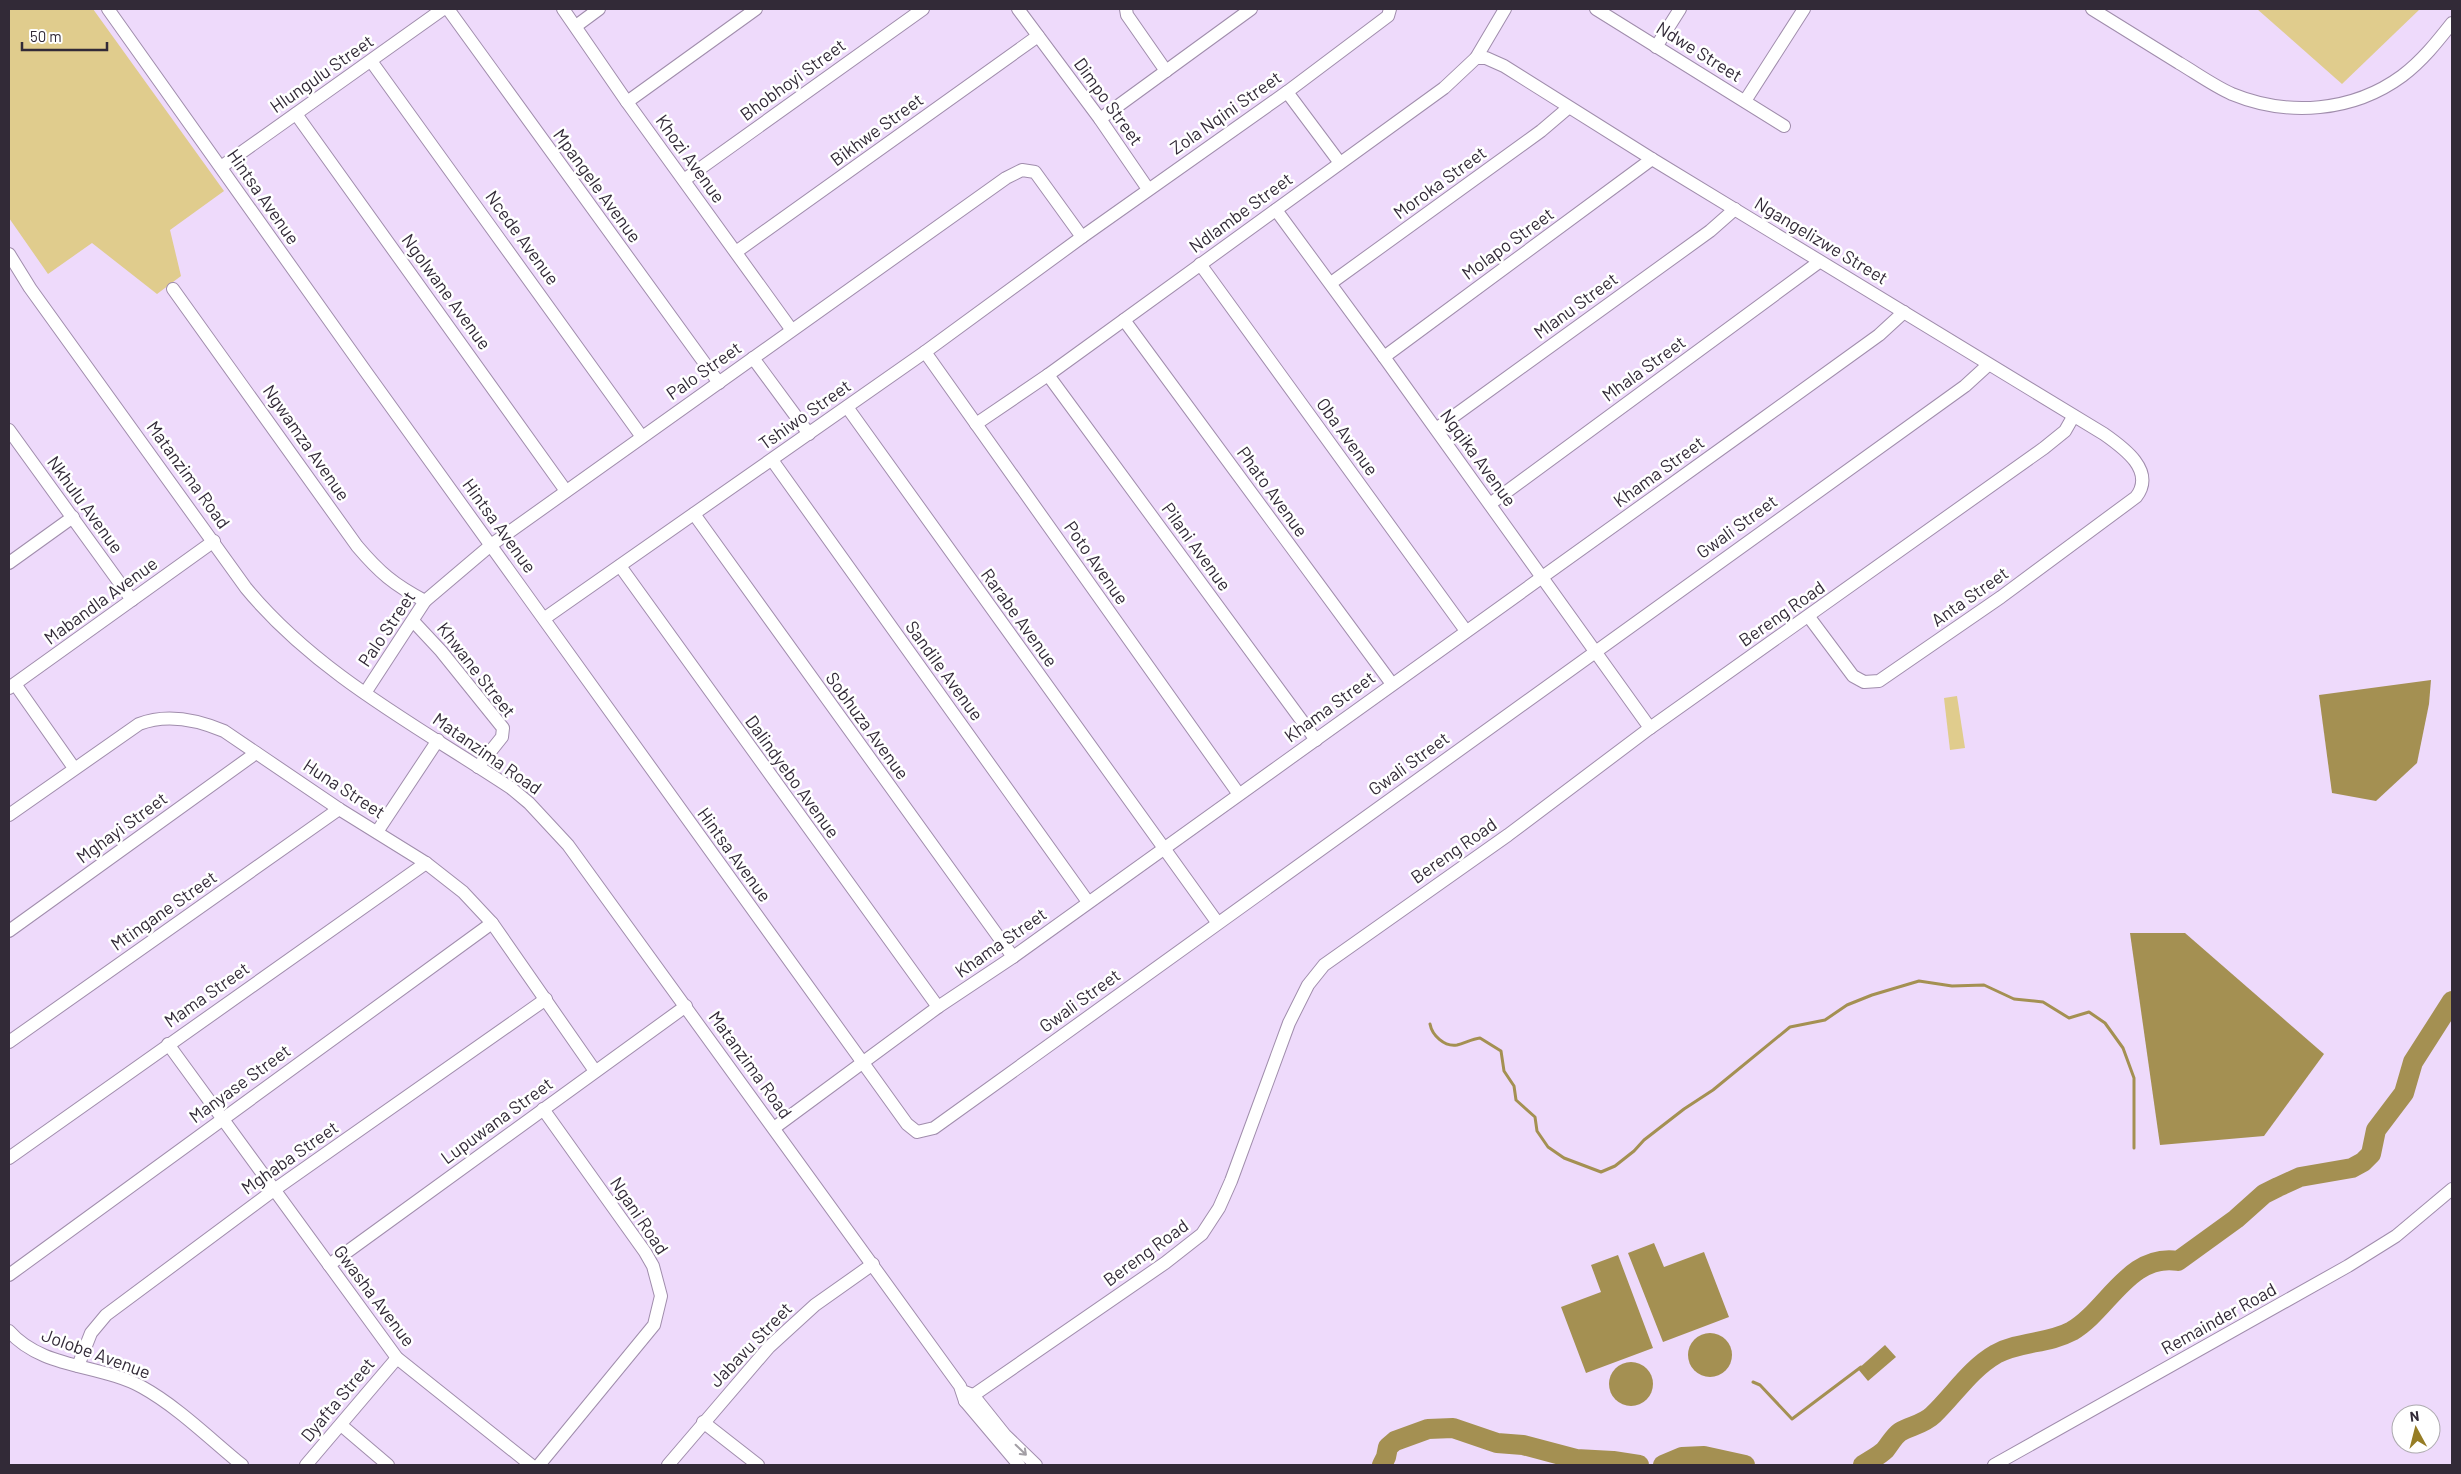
<svg xmlns="http://www.w3.org/2000/svg" width="2461" height="1474" font-family="Barlow,sans-serif">
<style>
.green{fill:#e0cc8d}
.water{fill:#a49052}
.lines{fill:none;stroke-linecap:round;stroke-linejoin:round}
.stream{stroke:#a49052;stroke-width:3}
.river{stroke:#a49052;stroke-width:20}
.minor-casing{stroke:#a08dac;stroke-width:14}
.minor{stroke:#fff;stroke-width:12}
.oneway{stroke:#a39fa5}
.labels{text-anchor:middle;stroke-width:5;stroke-linejoin:round;paint-order:stroke}
.street-label{font-size:18px;fill:#322a37;stroke:#fff}
</style>
<rect width="100%" height="100%" fill="#eedafb"/>
<g class="green">
<polygon points="9,9 93,9 224,191 170,230 181,276 157,294 92,243 48,274 9,218"/>
<polygon points="2257,9 2420,9 2342,84"/>
<polygon points="1957,696 1965,748 1950,750 1944,698"/>
</g>
<g class="water">
<polygon points="2431,680 2429,704 2417,763 2376,801 2332,793 2319,695"/>
<polygon points="2130,933 2185,933 2324,1054 2264,1136 2160,1145"/>
<polygon points="1654,1243 1664,1267 1704,1252 1729,1317 1663,1342 1628,1253"/>
<polygon points="1618,1255 1653,1348 1586,1373 1561,1307 1601,1292 1591,1265"/>
<circle cx="1710" cy="1355" r="22"/>
<polygon points="1885,1345 1896,1357 1868,1381 1858,1369"/>
<circle cx="1631" cy="1384" r="22"/>
</g>
<g class="lines">
<g class="stream">
<path d="M 1430,1024 C 1432,1035 1444,1047 1457,1045 C 1465,1043 1472,1039 1480,1038 L 1501,1051 L 1504,1071 L 1514,1086 L 1516,1100 L 1535,1117 L 1537,1131 L 1548,1147 L 1564,1158 L 1601,1172 L 1615,1166 L 1634,1151 L 1644,1140 L 1684,1109 L 1713,1090 L 1790,1027 L 1825,1020 L 1847,1005 L 1872,995 L 1919,981 L 1952,986 L 1984,985 L 2014,999 L 2043,1002 L 2069,1018 L 2089,1012 L 2105,1023 L 2123,1048 L 2134,1078 L 2134,1148"/>
<polyline points="1753,1382 1760,1385 1792,1419 1861,1367"/>
</g>
<g class="river">
<polyline points="1382,1465 1386,1457 1388,1447 1395,1441 1428,1429 1453,1428 1497,1443 1523,1445 1576,1459 1613,1461 1639,1465"/>
<polyline points="1663,1465 1682,1457 1704,1456 1745,1465"/>
<path d="M 1863,1465 C 1870,1460 1879,1456 1885,1450 C 1890,1444 1894,1436 1900,1432 C 1910,1426 1924,1424 1933,1415 C 1954,1395 1970,1369 1996,1354 C 2020,1341 2048,1344 2072,1331 C 2108,1310 2129,1253 2178,1261 L 2236,1219 L 2264,1194 L 2278,1187 L 2300,1177 L 2352,1168 L 2363,1162 L 2371,1154 L 2376,1130 L 2404,1093 L 2413,1062 L 2452,1001"/>
</g>
<defs>
<g id="minor">
<polyline points="108,9 366,372 907,1124 917,1132 934,1128 1965,386 1988,365"/>
<polyline points="448,9 719,383"/>
<polyline points="563,9 627,102 791,329"/>
<polyline points="1018,9 1100,119 1148,189"/>
<polyline points="1126,9 1127,15 1166,71"/>
<polyline points="1596,9 1784,126"/>
<path d="M 2092,9 C 2121,27 2150,45 2179,63 C 2196,73 2214,86 2232,94 C 2288,117 2353,112 2402,76 C 2422,61 2437,42 2452,23"/>
<polyline points="576,26 599,9"/>
<polyline points="1656,47 1680,9"/>
<path d="M 1476,58 L 1486,58 L 1504,66 L 1652,159 L 2104,434 C 2124,448 2156,471 2136,497 L 2001,597 L 1879,681 L 1864,682 L 1853,676 L 1809,617"/>
<polyline points="371,61 642,437"/>
<polyline points="1287,92 1340,163"/>
<polyline points="1745,101 1804,9"/>
<polyline points="627,102 756,9"/>
<polyline points="296,114 566,491"/>
<polyline points="1100,119 1251,9"/>
<polyline points="221,167 443,9"/>
<polyline points="684,180 923,9"/>
<polyline points="1276,210 1384,357 1650,728"/>
<polyline points="736,252 1038,36"/>
<path d="M 9,254 L 30,288 L 246,588 C 317,674 419,727 511,788 L 529,803 L 568,845 L 960,1386 L 965,1401 L 1019,1465"/>
<polyline points="1200,264 1466,631"/>
<polyline points="1331,283 1541,131 1568,108"/>
<path d="M 173,289 L 357,546 C 379,572 394,585 425,601"/>
<polyline points="1124,320 1392,684"/>
<polyline points="925,352 1238,793"/>
<polyline points="1384,357 1652,159"/>
<polyline points="753,358 809,434"/>
<polyline points="1048,375 1316,740"/>
<polyline points="847,407 1217,922"/>
<polyline points="976,424 1048,375 1444,88 1476,58 1505,9"/>
<polyline points="1436,429 1710,231 1735,209"/>
<polyline points="9,430 132,600"/>
<polyline points="772,460 1088,902"/>
<polyline points="1490,504 1819,262"/>
<polyline points="694,514 1013,957"/>
<polyline points="9,563 73,517"/>
<polyline points="620,566 938,1007"/>
<polyline points="545,618 925,352 1082,237 1287,92 1388,16 1390,9"/>
<polyline points="413,621 441,651 503,728 502,737 478,767"/>
<polyline points="15,684 74,768"/>
<polyline points="9,688 214,541"/>
<polyline points="365,693 425,601 491,545 1006,178 1022,170 1035,172 1082,237"/>
<path d="M 9,815 L 139,724 C 167,713 198,720 224,731 L 339,809 L 426,863 L 463,892 L 492,923 L 595,1071"/>
<polyline points="377,832 438,740"/>
<polyline points="9,931 256,753"/>
<polyline points="9,1042 339,809"/>
<polyline points="168,1044 397,1358 531,1465"/>
<polyline points="774,1128 938,1007 1013,957 1750,428 1879,335 1904,312"/>
<polyline points="9,1158 426,863"/>
<polyline points="329,1265 686,1006"/>
<polyline points="9,1275 492,923"/>
<path d="M 9,1331 C 42,1369 100,1364 142,1387 C 178,1407 210,1439 242,1465"/>
<polyline points="78,1366 91,1333 106,1315 274,1190 546,999"/>
<polyline points="965,1392 973,1395 1005,1435 1036,1465"/>
<polyline points="965,1401 1165,1263 1202,1234 1219,1208 1231,1181 1289,1023 1308,985 1324,965 1508,835 1650,728 2044,448 2065,431 2073,417"/>
<polyline points="703,1422 758,1465"/>
<polyline points="341,1425 388,1465"/>
<polyline points="306,1465 397,1358"/>
<polyline points="539,1465 654,1325 661,1296 653,1266 645,1252 543,1109"/>
<polyline points="668,1465 769,1347 815,1305 873,1264"/>
<polyline points="1994,1465 2348,1266 2396,1236 2452,1189"/>
</g>
</defs>
<use href="#minor" class="minor-casing"/>
<use href="#minor" class="minor"/>
</g>
<defs><path id="oneway-shaft" d="M-6 0H5M1.5-3L5.5 0L1.5 3" fill="none" stroke-width="1.6" stroke-linecap="round" stroke-linejoin="round" transform="scale(1.25)"/></defs>
<use class="oneway" href="#oneway-shaft" transform="translate(1021 1450) rotate(44)"/>
<g class="labels">
<g class="street-label">
<text transform="translate(1699 52) rotate(32)" y="6">Ndwe Street</text>
<text transform="translate(322 74) rotate(-35)" y="6">Hlungulu Street</text>
<text transform="translate(793 80) rotate(-36)" y="6">Bhobhoyi Street</text>
<text transform="translate(1108 102) rotate(54)" y="6">Dimpo Street</text>
<text transform="translate(1226 113) rotate(-35)" y="6">Zola Nqini Street</text>
<text transform="translate(877 130) rotate(-36)" y="6">Bikhwe Street</text>
<text transform="translate(690 159) rotate(54)" y="6">Khozi Avenue</text>
<text transform="translate(1440 183) rotate(-36)" y="6">Moroka Street</text>
<text transform="translate(597 186) rotate(54)" y="6">Mpangele Avenue</text>
<text transform="translate(263 197) rotate(55)" y="6">Hintsa Avenue</text>
<text transform="translate(1241 213) rotate(-36)" y="6">Ndlambe Street</text>
<text transform="translate(522 238) rotate(54)" y="6">Ncede Avenue</text>
<text transform="translate(1821 241) rotate(31)" y="6">Ngangelizwe Street</text>
<text transform="translate(1508 244) rotate(-36)" y="6">Molapo Street</text>
<text transform="translate(446 292) rotate(54)" y="6">Ngolwane Avenue</text>
<text transform="translate(1576 306) rotate(-36)" y="6">Mlanu Street</text>
<text transform="translate(1644 369) rotate(-36)" y="6">Mhala Street</text>
<text transform="translate(704 371) rotate(-35)" y="6">Palo Street</text>
<text transform="translate(805 415) rotate(-35)" y="6">Tshiwo Street</text>
<text transform="translate(1347 437) rotate(54)" y="6">Oba Avenue</text>
<text transform="translate(306 443) rotate(55)" y="6">Ngwamza Avenue</text>
<text transform="translate(1478 458) rotate(54)" y="6">Ngqika Avenue</text>
<text transform="translate(1659 472) rotate(-36)" y="6">Khama Street</text>
<text transform="translate(188 475) rotate(54)" y="6">Matanzima Road</text>
<text transform="translate(1272 492) rotate(54)" y="6">Phato Avenue</text>
<text transform="translate(85 505) rotate(54)" y="6">Nkhulu Avenue</text>
<text transform="translate(499 526) rotate(54)" y="6">Hintsa Avenue</text>
<text transform="translate(1737 527) rotate(-36)" y="6">Gwali Street</text>
<text transform="translate(1196 547) rotate(54)" y="6">Pilani Avenue</text>
<text transform="translate(1096 563) rotate(55)" y="6">Poto Avenue</text>
<text transform="translate(1970 597) rotate(-35)" y="6">Anta Street</text>
<text transform="translate(101 601) rotate(-36)" y="6">Mabandla Avenue</text>
<text transform="translate(1782 614) rotate(-35)" y="6">Bereng Road</text>
<text transform="translate(1019 618) rotate(54)" y="6">Rarabe Avenue</text>
<text transform="translate(387 629) rotate(-56)" y="6">Palo Street</text>
<text transform="translate(476 670) rotate(52)" y="6">Khwane Street</text>
<text transform="translate(944 671) rotate(54)" y="6">Sandile Avenue</text>
<text transform="translate(1330 707) rotate(-36)" y="6">Khama Street</text>
<text transform="translate(867 726) rotate(54)" y="6">Sobhuza Avenue</text>
<text transform="translate(487 754) rotate(35)" y="6">Matanzima Road</text>
<text transform="translate(1409 764) rotate(-36)" y="6">Gwali Street</text>
<text transform="translate(792 777) rotate(54)" y="6">Dalindyebo Avenue</text>
<text transform="translate(344 789) rotate(33)" y="6">Huna Street</text>
<text transform="translate(122 828) rotate(-36)" y="6">Mghayi Street</text>
<text transform="translate(1454 851) rotate(-35)" y="6">Bereng Road</text>
<text transform="translate(734 855) rotate(54)" y="6">Hintsa Avenue</text>
<text transform="translate(164 911) rotate(-35)" y="6">Mtingane Street</text>
<text transform="translate(1001 943) rotate(-35)" y="6">Khama Street</text>
<text transform="translate(207 995) rotate(-35)" y="6">Mama Street</text>
<text transform="translate(1080 1001) rotate(-36)" y="6">Gwali Street</text>
<text transform="translate(750 1065) rotate(54)" y="6">Matanzima Road</text>
<text transform="translate(240 1084) rotate(-36)" y="6">Manyase Street</text>
<text transform="translate(497 1121) rotate(-36)" y="6">Lupuwana Street</text>
<text transform="translate(290 1158) rotate(-35)" y="6">Mghaba Street</text>
<text transform="translate(639 1216) rotate(56)" y="6">Ngani Road</text>
<text transform="translate(1146 1253) rotate(-36)" y="6">Bereng Road</text>
<text transform="translate(374 1296) rotate(53)" y="6">Gwasha Avenue</text>
<text transform="translate(2219 1319) rotate(-29)" y="6">Remainder Road</text>
<text transform="translate(751 1345) rotate(-46)" y="6">Jabavu Street</text>
<text transform="translate(96 1354) rotate(20)" y="6">Jolobe Avenue</text>
<text transform="translate(338 1400) rotate(-50)" y="6">Dyafta Street</text>
</g>
</g>
<rect width="2461" height="1474" fill="none" stroke="#322a37" stroke-width="20"/>
<g transform="translate(2416 1429) rotate(353)"><circle r="24" fill="#ffffff" stroke="#adaaaf"/>
<path d="M0-4L9 19L0 12L-9 19Z" fill="#967d25"/>
<text y="-8" font-size="14" font-weight="bold" text-anchor="middle" fill="#322a37">N</text>
</g>
<path d="M22 42v8h85v-8" fill="none" stroke="#322a37" stroke-width="2.5"/>
<text x="30" y="42" font-size="15" fill="#322a37" stroke="#ffffff" stroke-width="4" paint-order="stroke">50 m</text>
</svg>
